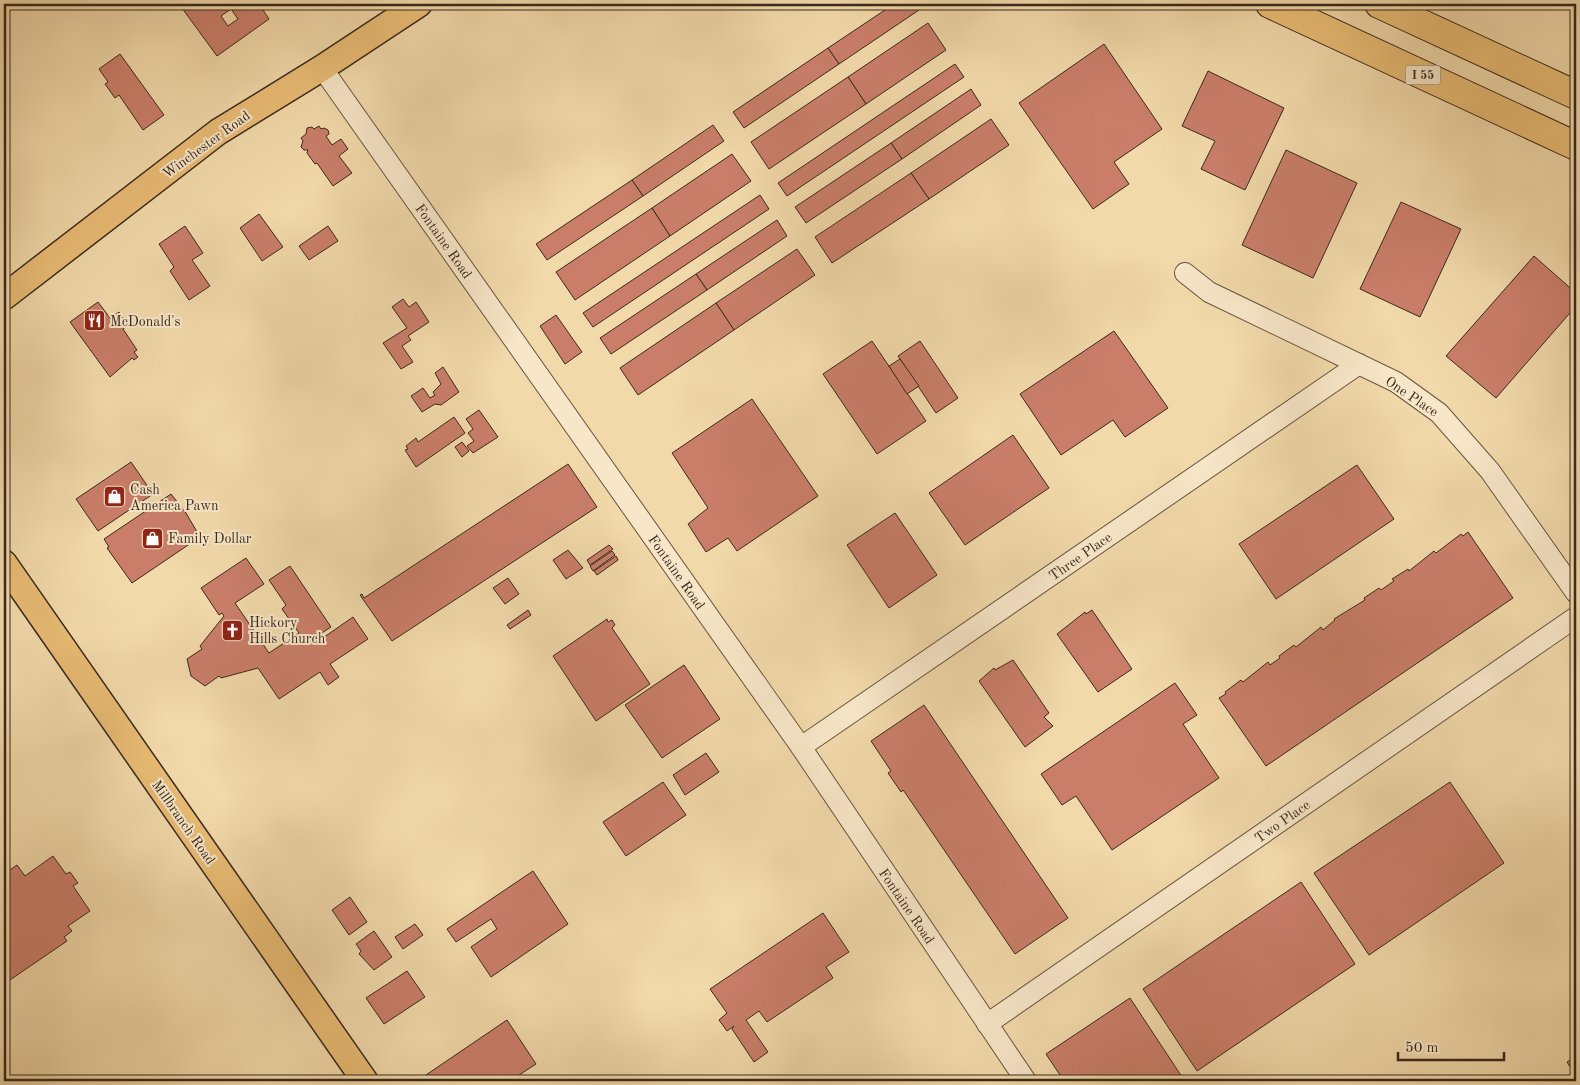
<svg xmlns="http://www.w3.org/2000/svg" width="1580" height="1085" font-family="'Old Standard TT',serif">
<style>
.building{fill:#ca7e6a;stroke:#392a1c;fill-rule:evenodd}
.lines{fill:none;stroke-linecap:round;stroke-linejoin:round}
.minor-casing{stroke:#675640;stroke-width:22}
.major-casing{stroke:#392a1c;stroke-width:28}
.highway-casing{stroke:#392a1c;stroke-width:30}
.minor{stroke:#f7e6c8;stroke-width:20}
.major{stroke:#e9bc75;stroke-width:25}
.highway{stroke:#e9bc75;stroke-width:28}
.labels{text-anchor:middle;stroke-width:4;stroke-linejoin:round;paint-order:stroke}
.shield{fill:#f7e6c8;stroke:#726250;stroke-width:1}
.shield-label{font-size:12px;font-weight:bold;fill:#392a1c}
.street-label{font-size:14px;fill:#392a1c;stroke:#f7e6c8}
.poi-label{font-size:14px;fill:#392a1c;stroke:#f7e6c8;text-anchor:start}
</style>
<rect width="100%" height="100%" fill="#f2d9aa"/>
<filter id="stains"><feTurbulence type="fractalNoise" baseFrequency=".004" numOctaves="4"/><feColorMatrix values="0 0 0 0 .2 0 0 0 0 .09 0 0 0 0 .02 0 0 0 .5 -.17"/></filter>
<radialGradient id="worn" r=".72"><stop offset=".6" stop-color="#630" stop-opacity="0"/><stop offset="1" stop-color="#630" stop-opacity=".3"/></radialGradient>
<g class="building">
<path d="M 179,4 L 259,4 L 269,19 L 217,56 ZM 231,9 L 238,19 L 228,26 L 221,16 Z"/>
<polygon points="894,4 914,4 919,10 839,64 828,48"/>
<polygon points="928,23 946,50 866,104 848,77"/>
<polygon points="1104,44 1162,129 1114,162 1129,184 1093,209 1019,103"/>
<polygon points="828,48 839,64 744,128 733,112"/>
<polygon points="120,54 164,115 143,130 119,95 115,98 105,84 108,82 99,69"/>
<polygon points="955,64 964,77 787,196 778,183"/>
<polygon points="1208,71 1284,108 1245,190 1201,169 1215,141 1182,126"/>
<polygon points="848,77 866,104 769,169 751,142"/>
<polygon points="971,89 981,105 902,159 891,143"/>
<polygon points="991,119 1009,145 929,199 911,173"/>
<polygon points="713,125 724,141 643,196 632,180"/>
<polygon points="319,126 321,129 324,128 328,130 329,134 326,136 332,145 341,139 348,149 339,156 352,173 333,186 317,163 315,164 307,153 308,150 304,150 301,147 303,141 301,138 306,134 307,128 312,127 314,129"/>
<polygon points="891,143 902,159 806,223 795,207"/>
<polygon points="1286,150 1357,183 1313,278 1242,245"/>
<polygon points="732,154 751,181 670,236 652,208"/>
<polygon points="911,173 929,199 832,263 815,237"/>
<polygon points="632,180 643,196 547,260 536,244"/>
<polygon points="760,195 769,209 593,327 583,313"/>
<polygon points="1401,202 1461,229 1420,317 1360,289"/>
<polygon points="652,208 670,236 575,300 556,272"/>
<polygon points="259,214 283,247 262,261 240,228"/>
<polygon points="777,220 787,236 707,290 696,274"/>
<polygon points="185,226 203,253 192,260 210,286 189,300 170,271 174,267 159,244"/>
<polygon points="328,226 338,241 309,260 299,246"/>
<polygon points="797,249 815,275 734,330 716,303"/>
<polygon points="1534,256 1576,293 1576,306 1496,398 1446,356"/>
<polygon points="696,274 707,290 611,354 600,338"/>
<polygon points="403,299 409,307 416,302 429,322 408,336 411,340 402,346 413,362 401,369 383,343 407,328 392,307"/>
<polygon points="98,302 110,318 119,312 128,325 123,329 137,350 134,352 138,357 134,360 132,358 110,377 70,322"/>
<polygon points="716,303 734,330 638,395 620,368"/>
<polygon points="556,315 582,352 565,364 540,326"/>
<polygon points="1114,331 1168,408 1125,437 1113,420 1061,455 1020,394"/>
<polygon points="872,341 926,421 877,454 823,374"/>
<polygon points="920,341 958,398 936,413 898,356"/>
<polygon points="900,359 919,386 907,394 889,366"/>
<polygon points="443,367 459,392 441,405 435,404 422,412 411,396 423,388 430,398 435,395 433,392 441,384 435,373"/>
<polygon points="752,399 818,496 737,551 728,538 706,552 688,524 708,508 672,453"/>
<polygon points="479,410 498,437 473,453 467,446 474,441 468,433 473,429 466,419"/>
<polygon points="454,417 465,433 416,467 405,450 408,449 406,446 416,438 418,442"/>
<polygon points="1013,435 1049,488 965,545 929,493"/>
<polygon points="462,442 469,451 462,457 455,447"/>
<polygon points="131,462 153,494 98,531 76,499"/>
<polygon points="568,464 597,507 392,641 360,595 362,594 364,598"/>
<polygon points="1357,465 1394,519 1276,599 1239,544"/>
<polygon points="171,494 186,513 200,537 132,583 107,548 109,547 104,539"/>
<polygon points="895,513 937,575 889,608 847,545"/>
<polygon points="1468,532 1513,598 1266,766 1219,698 1226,694 1225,692 1241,680 1243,682 1268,662 1270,665 1280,658 1279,656 1294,645 1296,647 1321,627 1323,630 1335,620 1334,619 1365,600 1364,598 1379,588 1381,590 1394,581 1392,579 1408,569 1409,571 1434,551 1436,553 1461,534 1463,536"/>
<polygon points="609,545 613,549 590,565 587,560"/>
<polygon points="568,550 583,568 566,579 553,560"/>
<polygon points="612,551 615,555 593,571 590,566"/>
<polygon points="616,556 618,560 597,575 594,571"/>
<polygon points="246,558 264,584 235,603 269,653 299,633 282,609 286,605 269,580 290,566 331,627 314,638 317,642 353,617 368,639 330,664 339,677 328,685 320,672 279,699 258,668 221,678 219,676 205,686 191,676 187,659 202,649 200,646 224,616 222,613 219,615 201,588"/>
<polygon points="508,578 519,594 505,604 493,588"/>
<polygon points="528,610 531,615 510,629 507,625"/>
<polygon points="1092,610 1132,669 1098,692 1057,634 1085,612 1086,614"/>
<polygon points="607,619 608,622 612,620 615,625 612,628 650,684 596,721 553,656"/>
<polygon points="1013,660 1049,713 1044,717 1053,726 1025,747 979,681 994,668 995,670"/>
<polygon points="684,665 720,719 662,758 625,705"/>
<polygon points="1175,683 1197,715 1183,724 1219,778 1112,850 1076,796 1062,805 1041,774"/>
<polygon points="924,705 1068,918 1015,954 906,794 903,790 901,792 888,773 891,771 871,741"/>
<polygon points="706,753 719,772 685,795 673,775"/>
<polygon points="663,782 686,815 626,856 603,822"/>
<polygon points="1450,782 1504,863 1369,955 1314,873"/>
<polygon points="53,856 66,874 70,872 78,883 73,886 90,911 68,926 72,931 64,937 67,941 4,984 4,874 17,865 25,876"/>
<polygon points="533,871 568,924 491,977 471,947 497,929 491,919 456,942 447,929"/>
<polygon points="1301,882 1355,964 1197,1071 1143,989"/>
<polygon points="350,897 367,922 349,935 332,910"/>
<polygon points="823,913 849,952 826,967 833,978 767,1022 759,1011 746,1020 768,1052 754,1062 732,1029 734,1026 727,1031 719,1020 727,1013 710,989"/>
<polygon points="415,924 423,935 403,949 395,937"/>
<polygon points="374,931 392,957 374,970 359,954 361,951 356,944"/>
<polygon points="407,971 425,997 384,1024 366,998"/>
<polygon points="1130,998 1184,1080 1064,1081 1046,1054"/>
<polygon points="507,1020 536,1064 510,1081 426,1081 423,1077"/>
<polygon points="1576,1056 1576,1076 1567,1062"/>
</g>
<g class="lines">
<defs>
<g id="minor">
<polyline points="322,68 801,747 1026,1081"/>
<polyline points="1185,273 1209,292 1396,382 1439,413 1490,471 1576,593"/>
<polyline points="801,747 1359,364"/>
<polyline points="987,1024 1576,617"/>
</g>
<g id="major">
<polyline points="4,297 218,132 322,68 419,4"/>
<polyline points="4,563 365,1081"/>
</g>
<g id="highway">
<polyline points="1270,4 1576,146"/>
<polyline points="1379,4 1576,95"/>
</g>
</defs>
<use href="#minor" class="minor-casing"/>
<use href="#major" class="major-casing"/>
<use href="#highway" class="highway-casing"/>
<use href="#minor" class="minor"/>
<use href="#major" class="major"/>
<use href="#highway" class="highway"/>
</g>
<defs>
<symbol id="restaurant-square" viewBox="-11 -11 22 22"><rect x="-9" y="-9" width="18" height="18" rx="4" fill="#8f2418" stroke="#f7e6c8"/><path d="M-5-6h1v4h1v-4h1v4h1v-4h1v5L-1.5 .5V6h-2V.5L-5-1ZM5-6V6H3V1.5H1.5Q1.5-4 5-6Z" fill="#fff"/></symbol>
<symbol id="shop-square" viewBox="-11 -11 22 22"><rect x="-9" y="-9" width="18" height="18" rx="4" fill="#8f2418" stroke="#f7e6c8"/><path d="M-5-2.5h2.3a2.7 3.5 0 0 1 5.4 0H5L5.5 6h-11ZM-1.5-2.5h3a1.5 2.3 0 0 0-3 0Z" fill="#fff"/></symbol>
<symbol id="church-square" viewBox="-11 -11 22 22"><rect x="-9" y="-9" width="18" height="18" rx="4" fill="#8f2418" stroke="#f7e6c8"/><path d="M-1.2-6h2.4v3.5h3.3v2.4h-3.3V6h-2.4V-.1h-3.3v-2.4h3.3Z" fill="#fff"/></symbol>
</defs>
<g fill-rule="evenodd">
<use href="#restaurant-square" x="82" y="308" width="25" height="25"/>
<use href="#shop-square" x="102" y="484" width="25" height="25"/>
<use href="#shop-square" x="140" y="526" width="25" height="25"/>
<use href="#church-square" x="220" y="618" width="25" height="25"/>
</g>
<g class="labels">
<rect class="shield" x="1405.5" y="65.5" width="35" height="19" rx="4"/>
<g class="shield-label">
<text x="1423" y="79">I 55</text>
</g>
<g class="street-label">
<text transform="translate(206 144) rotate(-36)" y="5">Winchester Road</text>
<text transform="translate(444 241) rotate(55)" y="5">Fontaine Road</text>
<text transform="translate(1412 396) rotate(34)" y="5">One Place</text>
<text transform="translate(1080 556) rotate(-35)" y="5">Three Place</text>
<text transform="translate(677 572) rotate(55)" y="5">Fontaine Road</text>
<text transform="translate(1282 821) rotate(-35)" y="5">Two Place</text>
<text transform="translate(184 822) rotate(55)" y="5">Millbranch Road</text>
<text transform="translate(907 906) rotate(56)" y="5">Fontaine Road</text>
</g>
<g class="poi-label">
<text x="110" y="326">McDonald's</text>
<text x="130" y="494">Cash<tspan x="130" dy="16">America Pawn</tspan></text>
<text x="168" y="543">Family Dollar</text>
<text x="249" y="627">Hickory<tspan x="249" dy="16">Hills Church</tspan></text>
</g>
</g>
<rect width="1580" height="1085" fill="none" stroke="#f2d9aa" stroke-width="20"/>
<rect x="5" y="5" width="1570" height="1075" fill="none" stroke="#392a1c" stroke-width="2.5"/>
<rect x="10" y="10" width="1560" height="1065" fill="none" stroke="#392a1c"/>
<path d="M1398 1052v8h106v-8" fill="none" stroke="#392a1c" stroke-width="2.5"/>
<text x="1405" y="1052" font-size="15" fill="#392a1c" stroke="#f7e6c8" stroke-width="4" paint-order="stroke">50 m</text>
<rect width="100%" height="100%" filter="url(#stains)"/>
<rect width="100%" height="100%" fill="url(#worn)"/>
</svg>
